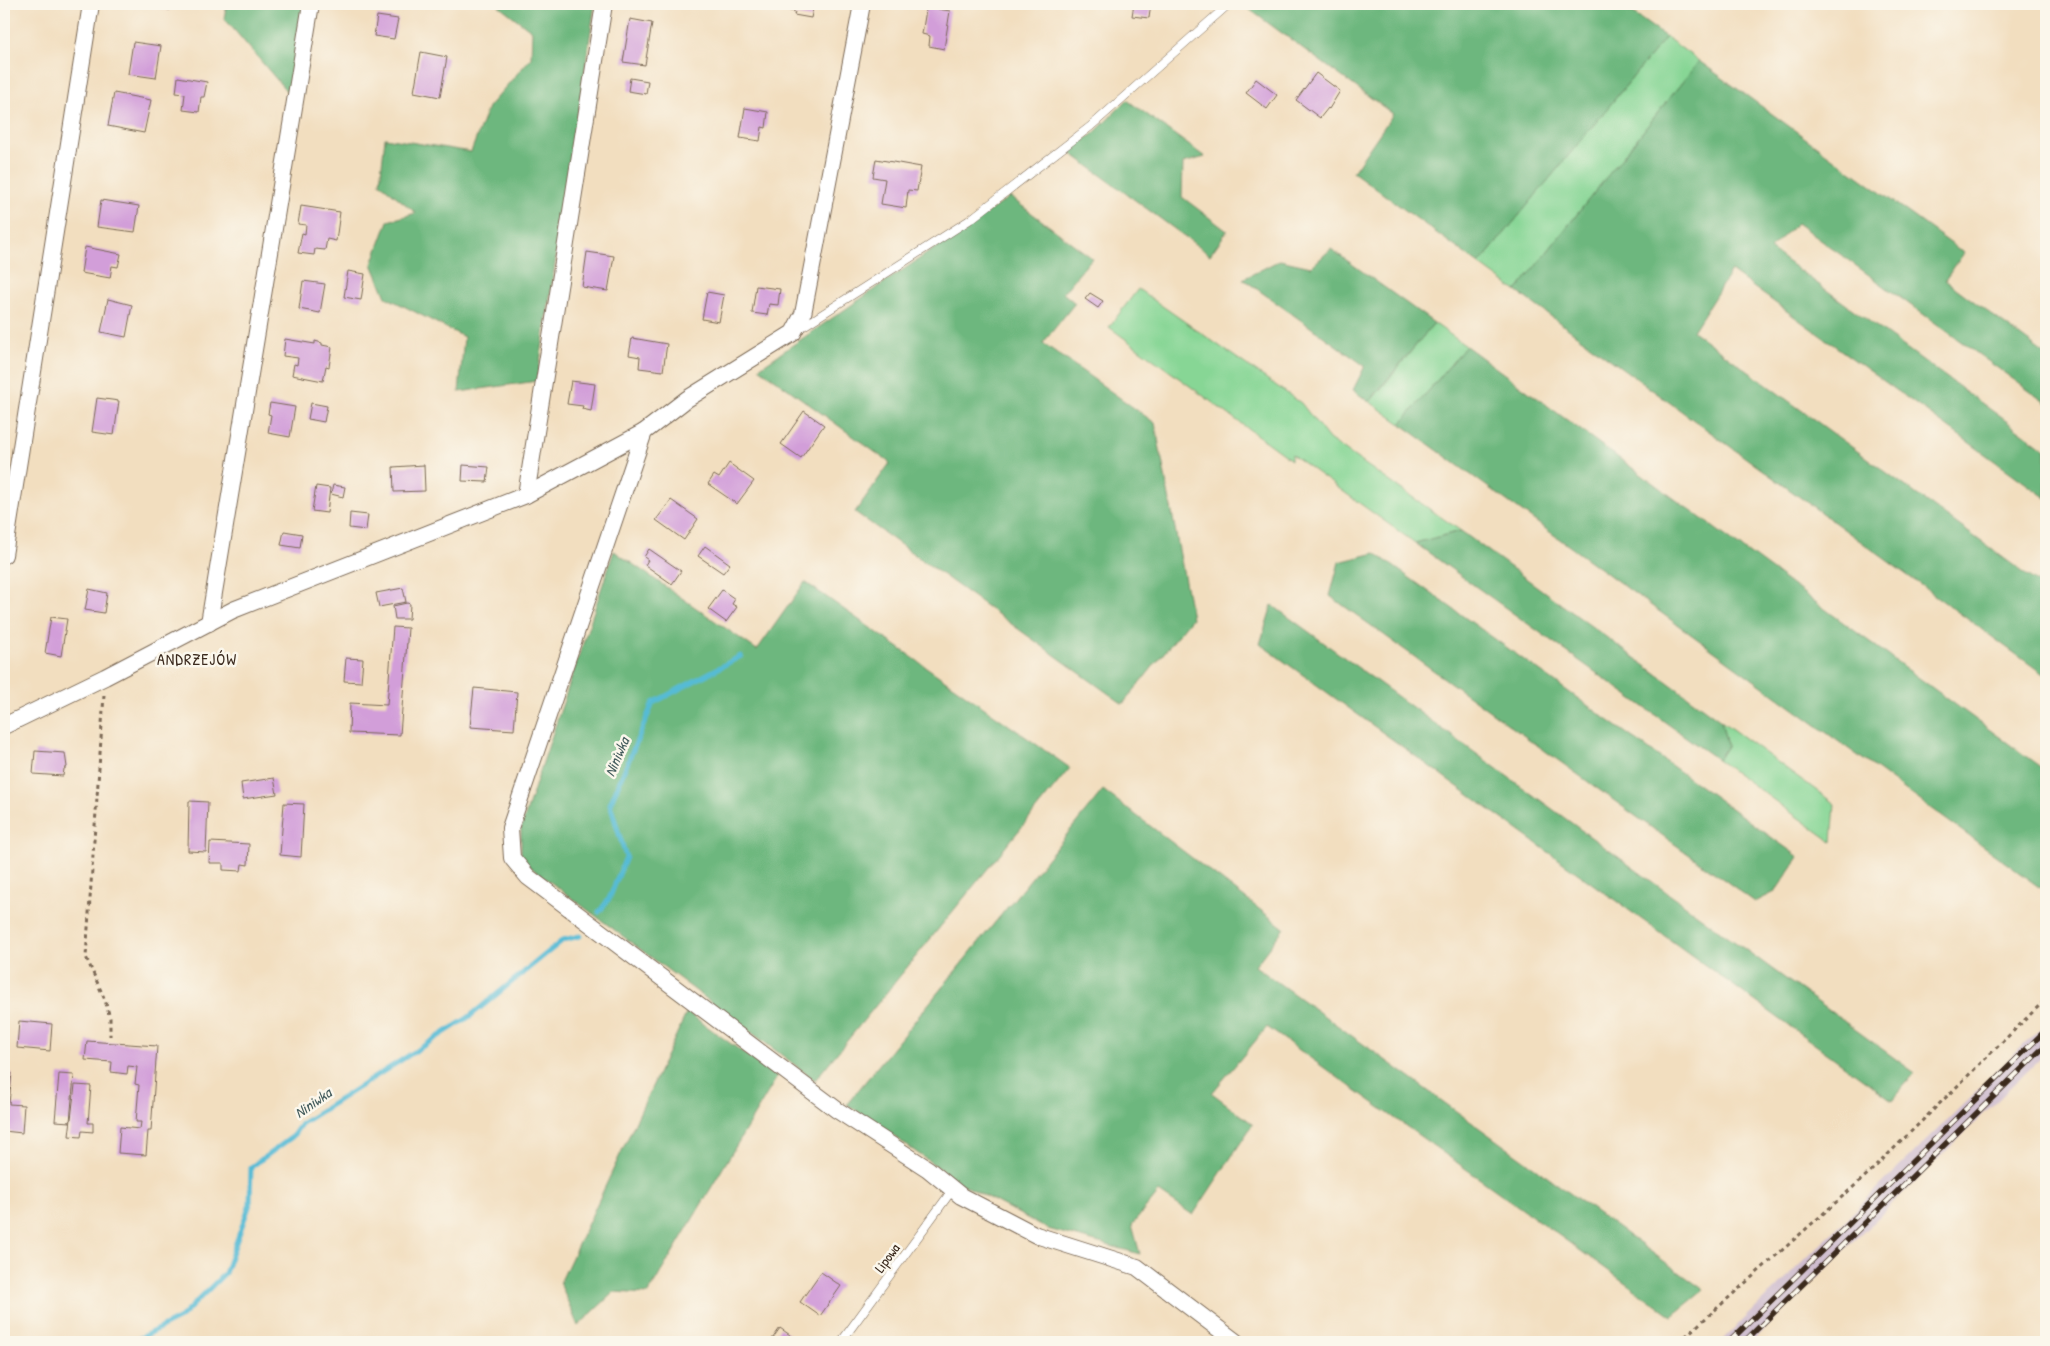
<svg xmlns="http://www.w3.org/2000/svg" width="2050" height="1346" font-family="'Patrick Hand',sans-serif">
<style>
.industrial{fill:#cfbdcf}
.green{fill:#87d695;stroke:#61805a}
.forest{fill:#6db77e;stroke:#54704e}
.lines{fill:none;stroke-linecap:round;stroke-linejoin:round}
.stream{stroke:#57bbd5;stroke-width:5}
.building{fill:#d29ed9}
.service-casing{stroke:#7b6956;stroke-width:9}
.minor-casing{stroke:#7b6956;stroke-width:18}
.path{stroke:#7b6956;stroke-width:3;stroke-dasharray:4 4;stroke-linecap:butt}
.service{stroke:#fff;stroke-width:8}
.minor{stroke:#fff;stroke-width:16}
.rail-casing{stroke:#3b2a1e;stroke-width:5.5}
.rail{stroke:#fbf7ec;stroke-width:4;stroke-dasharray:11;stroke-linecap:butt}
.labels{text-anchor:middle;stroke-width:5;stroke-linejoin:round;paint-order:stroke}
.street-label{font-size:14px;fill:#3b2a1e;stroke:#fbf7ec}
.water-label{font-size:15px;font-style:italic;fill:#455d5e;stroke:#fbf7ec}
.quarter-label{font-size:16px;letter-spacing:1px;fill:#3b2a1e;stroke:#fbf7ec}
</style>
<rect width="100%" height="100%" fill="#fbf7ec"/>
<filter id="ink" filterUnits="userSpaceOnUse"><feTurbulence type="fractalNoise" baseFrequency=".02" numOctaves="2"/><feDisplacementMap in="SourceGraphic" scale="10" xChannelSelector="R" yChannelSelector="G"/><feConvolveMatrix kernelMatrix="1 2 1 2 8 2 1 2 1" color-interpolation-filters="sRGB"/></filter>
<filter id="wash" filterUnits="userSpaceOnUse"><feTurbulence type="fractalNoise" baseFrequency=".0096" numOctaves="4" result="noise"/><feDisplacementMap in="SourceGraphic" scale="20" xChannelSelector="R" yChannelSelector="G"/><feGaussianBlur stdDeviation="1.12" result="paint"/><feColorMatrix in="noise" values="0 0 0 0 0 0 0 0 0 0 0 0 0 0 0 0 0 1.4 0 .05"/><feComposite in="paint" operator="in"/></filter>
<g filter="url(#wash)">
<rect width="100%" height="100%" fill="#f2debf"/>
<polygon class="industrial" points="2046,1023 2046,1053 1751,1342 1721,1342"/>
<g class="green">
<polygon points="1666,37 1699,61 1516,291 1479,264"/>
<polygon points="1138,289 1301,403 1329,439 1461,531 1415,543 1291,454 1291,460 1109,327"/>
<polygon points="1434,323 1466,346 1401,424 1370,402"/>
<polygon points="1721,721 1835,804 1832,842 1718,760 1727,746"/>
</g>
<g class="forest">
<polygon points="227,4 303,4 289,94 224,18"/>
<polygon points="497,4 595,4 537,381 459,392 464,337 386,297 372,264 388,221 416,213 380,183 385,138 471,152 488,107 531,58 532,31"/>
<polygon points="1242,4 1620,4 1666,37 1479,264 1353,172 1393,114"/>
<polygon points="1699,61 1964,253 1945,280 2046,355 2046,403 1797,223 1770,249 2046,450 2046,498 1731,271 1693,331 2046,589 2046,676 1516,291"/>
<polygon points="1127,100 1205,157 1183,163 1182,197 1227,231 1210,255 1068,151 1093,134"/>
<polygon points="1010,197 1092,258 1063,293 1075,303 1043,343 1155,423 1192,618 1123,704 855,512 890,463 759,368"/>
<polygon points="1331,249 1434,323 1369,402 1353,390 1365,366 1243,279 1280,260 1311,267"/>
<polygon points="1466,346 2046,771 2046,892 1401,424"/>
<polygon points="1461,531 1721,721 1727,746 1718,760 1415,543"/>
<polygon points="614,551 757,650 805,582 1070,768 815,1080 521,860 521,828"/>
<polygon points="1375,553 1799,857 1775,892 1755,902 1330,596 1339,562"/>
<polygon points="1272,605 1915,1073 1892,1100 1260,644"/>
<polygon points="1103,790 1284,928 1255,966 1704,1290 1672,1316 1267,1027 1212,1093 1253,1124 1193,1215 1159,1192 1132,1225 1140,1254 1048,1229 962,1184 847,1104"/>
<polygon points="687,1012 777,1077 648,1294 614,1292 578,1326 560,1283"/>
</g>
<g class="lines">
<g class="stream">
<polyline points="599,912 609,899 626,857 610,804 653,703 741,656"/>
<polyline points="132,1342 180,1318 225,1273 250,1204 251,1167 292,1137 301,1124 469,1017 563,940 580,936"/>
</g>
</g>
<g id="blocks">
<g class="building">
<polygon points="132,4 171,4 170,10"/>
<polygon points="788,4 814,4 811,18 794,15 795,12 787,10"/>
<polygon points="927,4 939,4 938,9 950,11 944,49 929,46 930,36 922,34"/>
<polygon points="1134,4 1151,4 1149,18 1132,16"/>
<polygon points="377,16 398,19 394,39 374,36"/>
<polygon points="630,19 652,23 645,65 623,62"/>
<polygon points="133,42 161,46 156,78 128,74"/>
<polygon points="421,52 447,57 440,97 414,92"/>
<polygon points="1316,73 1340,91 1329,109 1328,108 1320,118 1296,100"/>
<polygon points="178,77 207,82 204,97 201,97 199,112 183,110 185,94 176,93"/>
<polygon points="630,78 648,81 646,94 628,91"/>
<polygon points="1256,79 1277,95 1267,109 1246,93"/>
<polygon points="114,93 151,100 144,133 108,126"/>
<polygon points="745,108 768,112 766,128 762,127 760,141 740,138"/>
<polygon points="876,159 921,167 917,191 908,190 906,208 881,204 885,179 873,177"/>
<polygon points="101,200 139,206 135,232 97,227"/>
<polygon points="301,206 340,212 336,241 327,239 325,250 315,249 314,255 298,253 302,233 305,234 306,225 298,224"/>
<polygon points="85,247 121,254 118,267 112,266 110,278 81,273"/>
<polygon points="587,252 614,256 608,291 582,287"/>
<polygon points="348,271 365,274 361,300 344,297"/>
<polygon points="303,281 325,284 320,313 299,309"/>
<polygon points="756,286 780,289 778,305 769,304 767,315 752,313"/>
<polygon points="707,292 724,295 719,322 702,319"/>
<polygon points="1090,293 1103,301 1098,308 1085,299"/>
<polygon points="108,299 132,305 126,337 101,332"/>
<polygon points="632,338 667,344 663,371 639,368 640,357 629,355"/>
<polygon points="285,339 315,344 315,341 322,343 322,345 332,347 329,367 326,366 323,381 292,375 294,364 297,365 298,358 283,356"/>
<polygon points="571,381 595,384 591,411 582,409 583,406 567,404"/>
<polygon points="97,398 119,401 114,435 92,432"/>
<polygon points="270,403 295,407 290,437 268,433 271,415 268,414"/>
<polygon points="311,403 327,406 324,422 308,419"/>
<polygon points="804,411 824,425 801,458 781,444"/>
<polygon points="729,463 754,481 737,504 708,484 714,475 719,478"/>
<polygon points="424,465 425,491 394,492 393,467"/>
<polygon points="463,465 489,467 487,482 462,481"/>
<polygon points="333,485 345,487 343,497 331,494"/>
<polygon points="316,486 330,488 327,513 312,511"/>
<polygon points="671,500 698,519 684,540 656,520"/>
<polygon points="350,513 368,515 366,530 349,528"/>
<polygon points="284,531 302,534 300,548 281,545"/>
<polygon points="705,546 730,564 723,573 698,556"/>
<polygon points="649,549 681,571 672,584 645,565 648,560 644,557"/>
<polygon points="403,588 406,602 379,607 376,593"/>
<polygon points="89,589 107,593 104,613 85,610"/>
<polygon points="722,590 735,599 732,604 737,607 726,622 708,609"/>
<polygon points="407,603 410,604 409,619 395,619 393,606"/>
<polygon points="51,617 67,619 61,656 45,653"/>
<polygon points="393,627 408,628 400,735 349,733 350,703 387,705"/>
<polygon points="346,658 363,659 361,682 344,681"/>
<polygon points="474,688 517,692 514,730 470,727"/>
<polygon points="35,751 65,753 67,767 64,769 63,776 33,774"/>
<polygon points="274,778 277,794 243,799 241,783"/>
<polygon points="189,801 208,802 206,852 188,851"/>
<polygon points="284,803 304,804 301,857 280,855"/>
<polygon points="210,842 249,844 248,865 242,864 241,871 223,870 223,863 209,863"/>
<polygon points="19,1021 52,1024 50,1051 17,1048"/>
<polygon points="87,1041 157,1046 151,1131 148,1131 146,1155 118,1153 120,1127 140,1129 141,1122 136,1122 139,1085 135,1084 137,1067 128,1066 127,1074 111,1072 112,1062 85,1060"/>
<polygon points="4,1072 12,1073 9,1104 24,1105 22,1133 4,1131"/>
<polygon points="59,1074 74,1075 70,1122 55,1121"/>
<polygon points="75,1085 91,1086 88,1123 93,1123 93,1132 82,1131 81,1137 69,1136"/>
<polygon points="821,1272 841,1286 820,1316 800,1302"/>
<polygon points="780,1328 800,1342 770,1342"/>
</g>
</g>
</g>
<g filter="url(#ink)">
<use href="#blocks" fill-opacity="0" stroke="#7b6956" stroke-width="1"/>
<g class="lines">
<defs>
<g id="service">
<polyline points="799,329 971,219 1091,126 1229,4"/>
<polyline points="841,1342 953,1189"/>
</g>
<g id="minor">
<polyline points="862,4 803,314 793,333 687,399 644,432 510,828 512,858 528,877 837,1110 928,1169 961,1196 1036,1235 1137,1267 1236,1342"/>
<polyline points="526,495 604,4"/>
<polyline points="4,555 91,4"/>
<polyline points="209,623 311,4"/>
<polyline points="4,726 105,677 233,610 526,495 644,432"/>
</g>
</defs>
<use href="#service" class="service-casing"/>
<use href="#minor" class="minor-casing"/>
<g class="path">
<polyline points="104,695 86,957 105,1000 110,1018 110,1036"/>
<polyline points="1679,1342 1870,1172 2046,999"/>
</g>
<use href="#service" class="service"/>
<use href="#minor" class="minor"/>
<defs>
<g id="rail">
<polyline points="1729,1342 2046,1030"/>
<polyline points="1744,1342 2046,1045"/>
</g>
</defs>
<use href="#rail" class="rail-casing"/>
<use href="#rail" class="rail"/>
</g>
</g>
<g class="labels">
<g class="street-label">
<text transform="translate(887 1258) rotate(-54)" y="5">Lipowa</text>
</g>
<g class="water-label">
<text transform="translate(617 757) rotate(-67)" y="5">Niniwka</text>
<text transform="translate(313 1103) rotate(-35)" y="5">Niniwka</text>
</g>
<g class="quarter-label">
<text x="197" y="665">ANDRZEJÓW</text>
</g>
</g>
<rect width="2050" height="1346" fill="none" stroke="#fbf7ec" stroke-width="20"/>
</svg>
